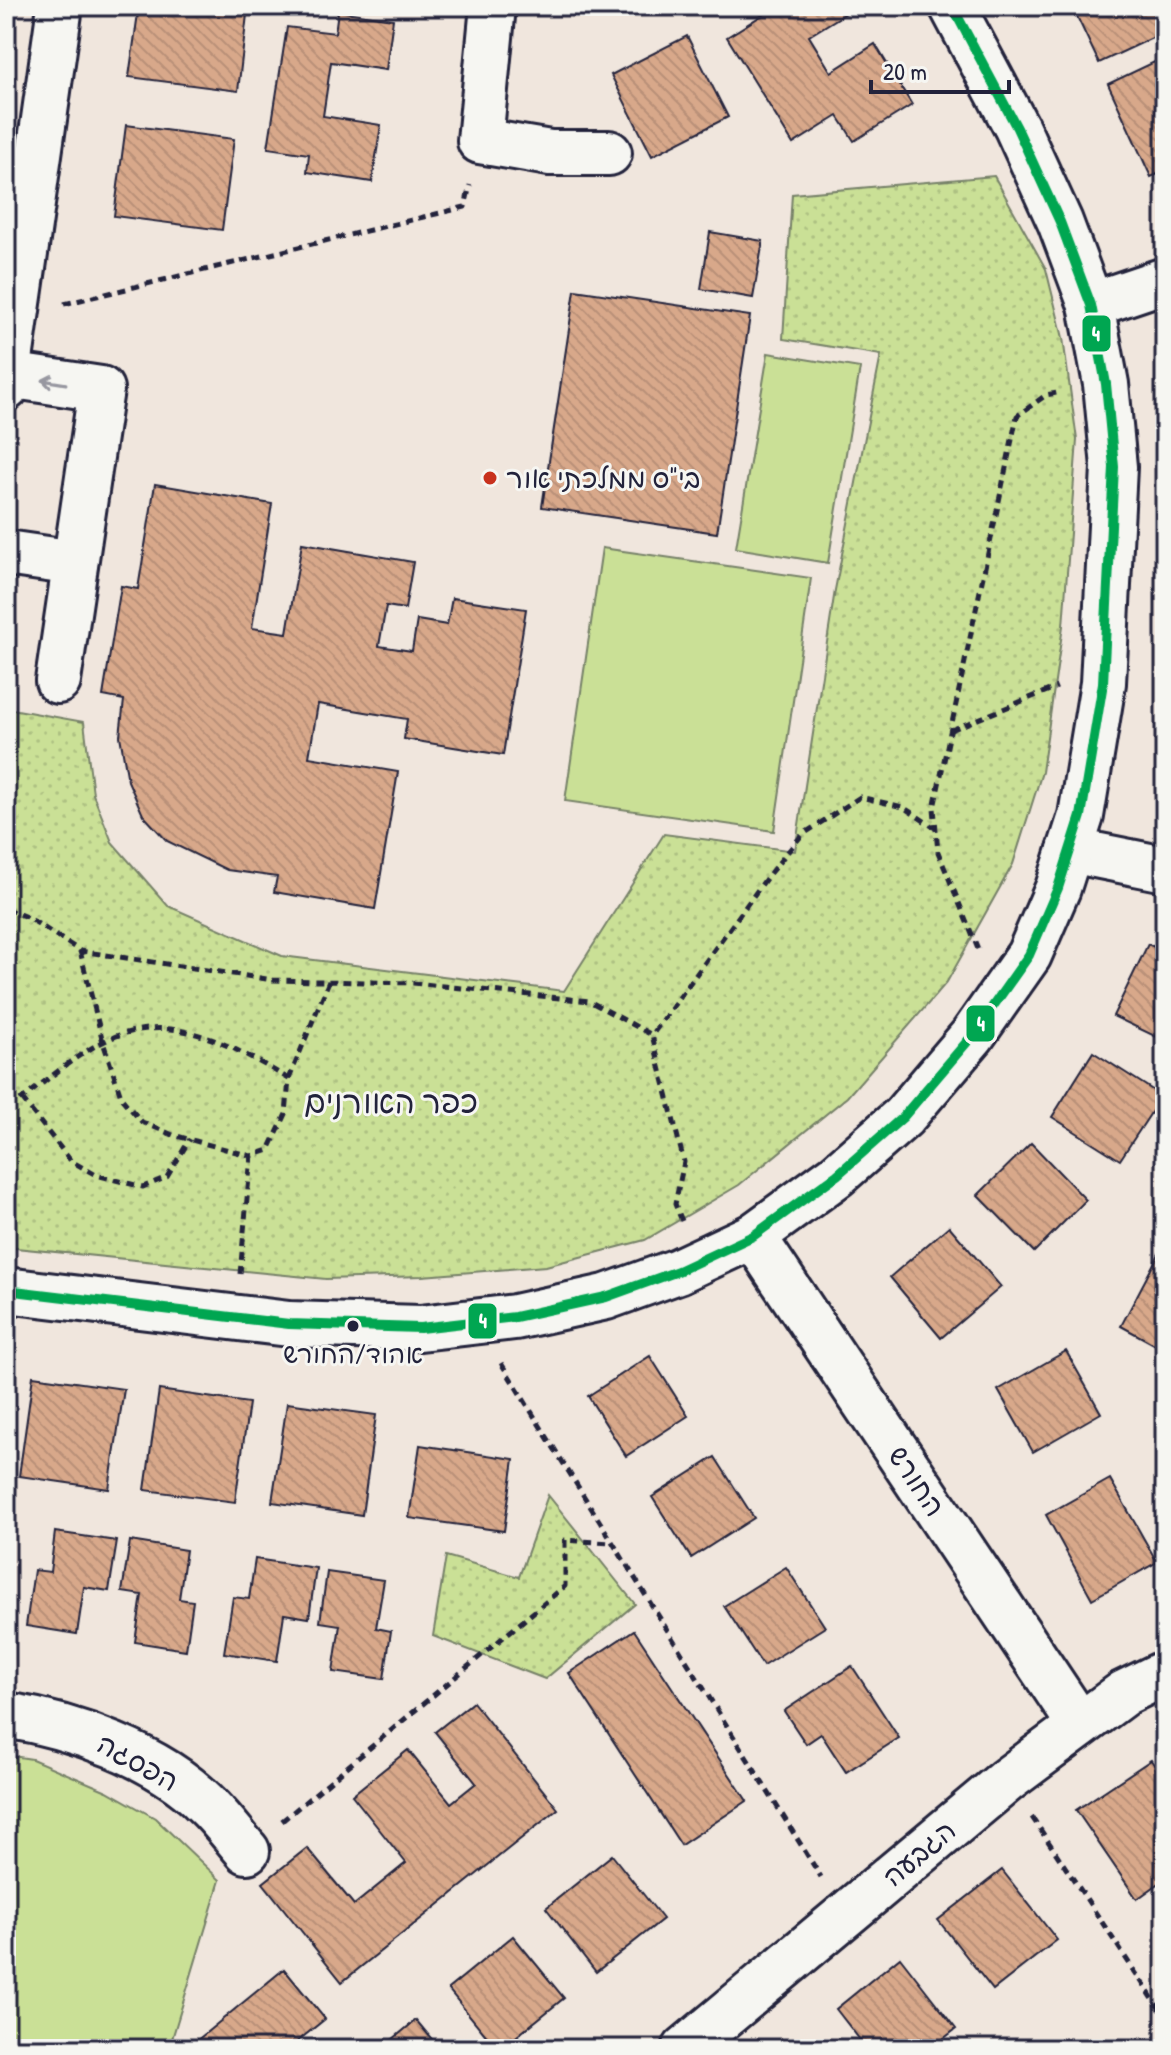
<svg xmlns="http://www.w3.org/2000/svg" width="1171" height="2055" font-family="'Patrick Hand','Playpen Sans Hebrew',sans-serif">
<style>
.green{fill:#cae096;stroke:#768168;stroke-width:2}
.park{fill:url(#park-dots);stroke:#768168;stroke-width:2}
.building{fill:url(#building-back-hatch);stroke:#22223b;stroke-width:2}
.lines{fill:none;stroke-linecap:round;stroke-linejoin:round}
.minor-casing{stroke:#22223b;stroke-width:50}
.path{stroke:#22223b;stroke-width:5;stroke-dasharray:8 6;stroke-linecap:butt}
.minor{stroke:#f6f6f2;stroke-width:44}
.bus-1-casing{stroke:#f6f6f2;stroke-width:16}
.bus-1{stroke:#00a651;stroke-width:10}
.oneway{stroke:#9797a0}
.poi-dot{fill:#c8321e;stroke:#f6f6f2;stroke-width:3}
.bus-dot{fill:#22223b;stroke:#f6f6f2;stroke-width:3}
.labels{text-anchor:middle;stroke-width:6;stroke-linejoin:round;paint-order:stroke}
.bus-label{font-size:26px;fill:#22223b;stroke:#f6f6f2}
.poi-label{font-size:28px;fill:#22223b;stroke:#f6f6f2;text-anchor:start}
.street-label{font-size:28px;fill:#22223b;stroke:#f6f6f2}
.quarter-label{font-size:32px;fill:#22223b;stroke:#f6f6f2}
.line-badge{stroke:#f6f6f2;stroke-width:3}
.badge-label{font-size:22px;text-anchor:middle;font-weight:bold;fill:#fff}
</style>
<defs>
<pattern id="park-dots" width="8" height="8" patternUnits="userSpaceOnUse" patternTransform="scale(2)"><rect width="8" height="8" fill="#cae096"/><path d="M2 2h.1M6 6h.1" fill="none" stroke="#adc082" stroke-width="1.8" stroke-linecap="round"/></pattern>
<pattern id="building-back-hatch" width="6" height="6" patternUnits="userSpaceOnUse" patternTransform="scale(2)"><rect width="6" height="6" fill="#d8a88a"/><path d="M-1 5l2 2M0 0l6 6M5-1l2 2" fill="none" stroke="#b99078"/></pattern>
</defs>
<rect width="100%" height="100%" fill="#f0e6dd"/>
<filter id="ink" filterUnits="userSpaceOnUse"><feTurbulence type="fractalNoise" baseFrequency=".0125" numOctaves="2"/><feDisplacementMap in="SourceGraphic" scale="16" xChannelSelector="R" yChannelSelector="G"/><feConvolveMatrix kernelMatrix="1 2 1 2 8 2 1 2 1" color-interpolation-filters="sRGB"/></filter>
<g filter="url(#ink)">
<g class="green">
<polygon points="768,353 860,368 828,563 736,548"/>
<polygon points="602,548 811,578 774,831 565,801"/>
<polygon points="6,1755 32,1759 107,1791 155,1818 220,1880 169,2049 6,2049"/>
</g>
<g class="park">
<polygon points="994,176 1046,269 1063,338 1077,440 1063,626 1042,772 1013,864 947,982 847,1097 739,1185 645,1240 546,1266 422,1276 326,1279 6,1247 6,708 84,722 93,794 112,842 168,906 282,956 564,991 664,834 795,851 835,590 881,355 783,339 792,194"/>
<polygon points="548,1495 635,1604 545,1679 433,1636 446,1556 519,1577"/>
</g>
<g class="building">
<polygon points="139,6 248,6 238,91 129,77"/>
<polygon points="848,6 851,10 809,36 831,72 875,44 912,105 854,141 838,116 793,144 727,37 777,6"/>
<polygon points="1072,6 1165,6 1165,32 1099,63"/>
<polygon points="338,11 393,19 386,70 331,62 323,116 381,125 372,182 307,172 309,154 268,148 287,27 335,33"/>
<polygon points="687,36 728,117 652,156 611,75"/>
<polygon points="1165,57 1165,171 1151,177 1108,84"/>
<polygon points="126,125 234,139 222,230 114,216"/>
<polygon points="710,232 763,241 753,298 701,289"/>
<polygon points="575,290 750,316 717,533 542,507"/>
<polygon points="155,484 272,504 252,628 287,633 302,543 413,562 405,609 386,606 379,646 412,651 417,620 447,625 452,598 526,609 503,755 404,739 407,719 318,704 309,757 398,772 375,909 274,892 277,877 227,870 167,841 143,815 128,781 120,736 124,700 103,696 121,586 138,589"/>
<polygon points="1148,944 1165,952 1165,1041 1113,1016"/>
<polygon points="1093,1052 1162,1096 1120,1160 1052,1117"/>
<polygon points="1031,1143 1086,1200 1034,1252 978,1195"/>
<polygon points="949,1226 1001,1287 941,1338 890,1277"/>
<polygon points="1162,1248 1165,1250 1165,1350 1121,1326"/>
<polygon points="1066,1351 1101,1413 1033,1452 998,1390"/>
<polygon points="650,1356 688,1416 626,1456 588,1396"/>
<polygon points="33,1376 124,1389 109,1489 19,1476"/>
<polygon points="159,1390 249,1403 235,1502 145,1490"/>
<polygon points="287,1403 376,1415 362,1515 272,1502"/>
<polygon points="420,1445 514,1459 504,1531 409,1518"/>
<polygon points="715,1457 754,1518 691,1558 652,1497"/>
<polygon points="1110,1479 1157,1562 1092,1599 1046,1515"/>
<polygon points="55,1532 117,1541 109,1591 84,1587 77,1634 26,1626 34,1570 50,1572"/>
<polygon points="130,1541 186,1550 179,1599 193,1601 186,1650 135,1642 142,1595 122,1592"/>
<polygon points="255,1559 316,1568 309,1618 284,1614 277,1661 224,1653 233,1597 249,1599"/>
<polygon points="786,1567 825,1627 763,1666 724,1606"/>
<polygon points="327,1572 384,1580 376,1628 391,1631 384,1679 333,1672 340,1625 320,1622"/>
<polygon points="634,1630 747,1801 681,1845 569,1673"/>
<polygon points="852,1666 899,1738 846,1772 821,1734 806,1744 784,1711"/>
<polygon points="473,1702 558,1809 342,1982 263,1883 307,1848 354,1905 406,1863 352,1795 408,1750 451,1803 476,1783 435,1732"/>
<polygon points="1151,1760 1165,1781 1165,1879 1137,1899 1076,1810"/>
<polygon points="612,1855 663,1919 596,1972 546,1908"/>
<polygon points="1002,1870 1057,1940 993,1990 938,1920"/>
<polygon points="513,1936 564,1998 501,2049 497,2049 448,1989"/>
<polygon points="900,1957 956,2029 930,2049 867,2049 836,2009"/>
<polygon points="284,1969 325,2019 288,2049 193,2049 190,2046"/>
<polygon points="416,2020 440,2049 381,2049"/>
</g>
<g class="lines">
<defs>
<g id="minor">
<polyline points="493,6 480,141 550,153 609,153"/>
<polyline points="1091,305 1165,280"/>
<polyline points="8,375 101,389 58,681"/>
<polyline points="6,388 60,6"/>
<polyline points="6,553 75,563"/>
<polyline points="1070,850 1165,869"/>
<polyline points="753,1236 1080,1725"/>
<polyline points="6,1290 289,1324 420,1328 515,1317 606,1297 678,1271 753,1236 837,1175 903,1117 972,1036 1029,955 1058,888 1081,816 1103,683 1114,467 1106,384 1091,305 1060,222 1017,128 952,6"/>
<path d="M 6,1715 C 73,1726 158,1755 206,1804 C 221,1818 233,1835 247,1851"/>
<polyline points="685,2049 1007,1780 1124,1693 1165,1673"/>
</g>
</defs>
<use href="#minor" class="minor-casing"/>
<g class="path">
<polyline points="64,304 465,207 470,185"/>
<polyline points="951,730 1057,687"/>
<polyline points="6,909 29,918 80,951 273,980 413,983 589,1001 652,1035"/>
<polyline points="978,949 938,852 934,808 1017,416 1046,395 1062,392"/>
<polyline points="289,1079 329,981"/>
<polyline points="22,1099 71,1161 96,1175 143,1187 167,1177 190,1139"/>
<path d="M 6,1104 L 22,1099 C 46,1081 77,1054 103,1042 C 171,1008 230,1045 289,1079 L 286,1114 L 269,1150 L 251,1156 L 173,1135 L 142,1122 L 122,1099 L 103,1042 L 80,951"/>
<polyline points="682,1221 675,1204 684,1162 652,1035 770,873 802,835 860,797 903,807 935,828"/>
<polyline points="240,1274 251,1156"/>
<polyline points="501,1363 821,1877"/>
<polyline points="1032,1817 1165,2017"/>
<polyline points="282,1821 565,1586 565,1540 612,1543"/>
</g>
<use href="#minor" class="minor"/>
<defs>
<polyline id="bus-1" points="6,1290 289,1324 420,1328 515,1317 606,1297 678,1271 753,1236 837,1175 903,1117 972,1036 1029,955 1058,888 1081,816 1103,683 1114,467 1106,384 1091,305 1060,222 1017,128 952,6"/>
</defs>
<use href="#bus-1" class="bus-1-casing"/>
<use href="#bus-1" class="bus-1"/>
</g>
<defs><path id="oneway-shaft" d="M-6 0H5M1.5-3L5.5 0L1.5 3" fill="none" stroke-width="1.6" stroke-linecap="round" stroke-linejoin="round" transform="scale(2)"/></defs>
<use class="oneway" href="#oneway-shaft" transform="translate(54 382) rotate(-171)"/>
</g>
<circle class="poi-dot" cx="490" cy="478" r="8"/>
<circle class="bus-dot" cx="353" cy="1326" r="7"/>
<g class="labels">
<g class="bus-label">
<text x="353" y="1363">אהוד/החורש</text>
</g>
<g class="poi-label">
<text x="506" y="488">בי"ס ממלכתי אור</text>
</g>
<g class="street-label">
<text transform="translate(917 1481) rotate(56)" y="10">החורש</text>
<text transform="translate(138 1762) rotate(29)" y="10">הפסגה</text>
<text transform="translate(919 1853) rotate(-40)" y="10">הגבעה</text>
</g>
<g class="quarter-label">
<text x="391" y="1113">כפר האורנים</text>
</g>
</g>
<g class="line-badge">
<rect x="1081" y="314" width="31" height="39" rx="8" fill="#00a651"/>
<rect x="965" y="1004" width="31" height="39" rx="8" fill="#00a651"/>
<rect x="467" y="1302" width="31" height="38" rx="8" fill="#00a651"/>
</g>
<g class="badge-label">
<text x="1096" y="341">4</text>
<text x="981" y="1031">4</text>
<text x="483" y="1328">4</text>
</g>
<rect width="1171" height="2055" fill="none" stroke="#f6f6f2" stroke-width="32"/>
<rect x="16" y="16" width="1139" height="2023" fill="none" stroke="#22223b" stroke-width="3" filter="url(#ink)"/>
<path d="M871 80v12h138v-12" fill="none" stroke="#22223b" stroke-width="4"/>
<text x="883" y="80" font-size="24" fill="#22223b" stroke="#f6f6f2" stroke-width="6" paint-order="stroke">20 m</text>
</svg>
